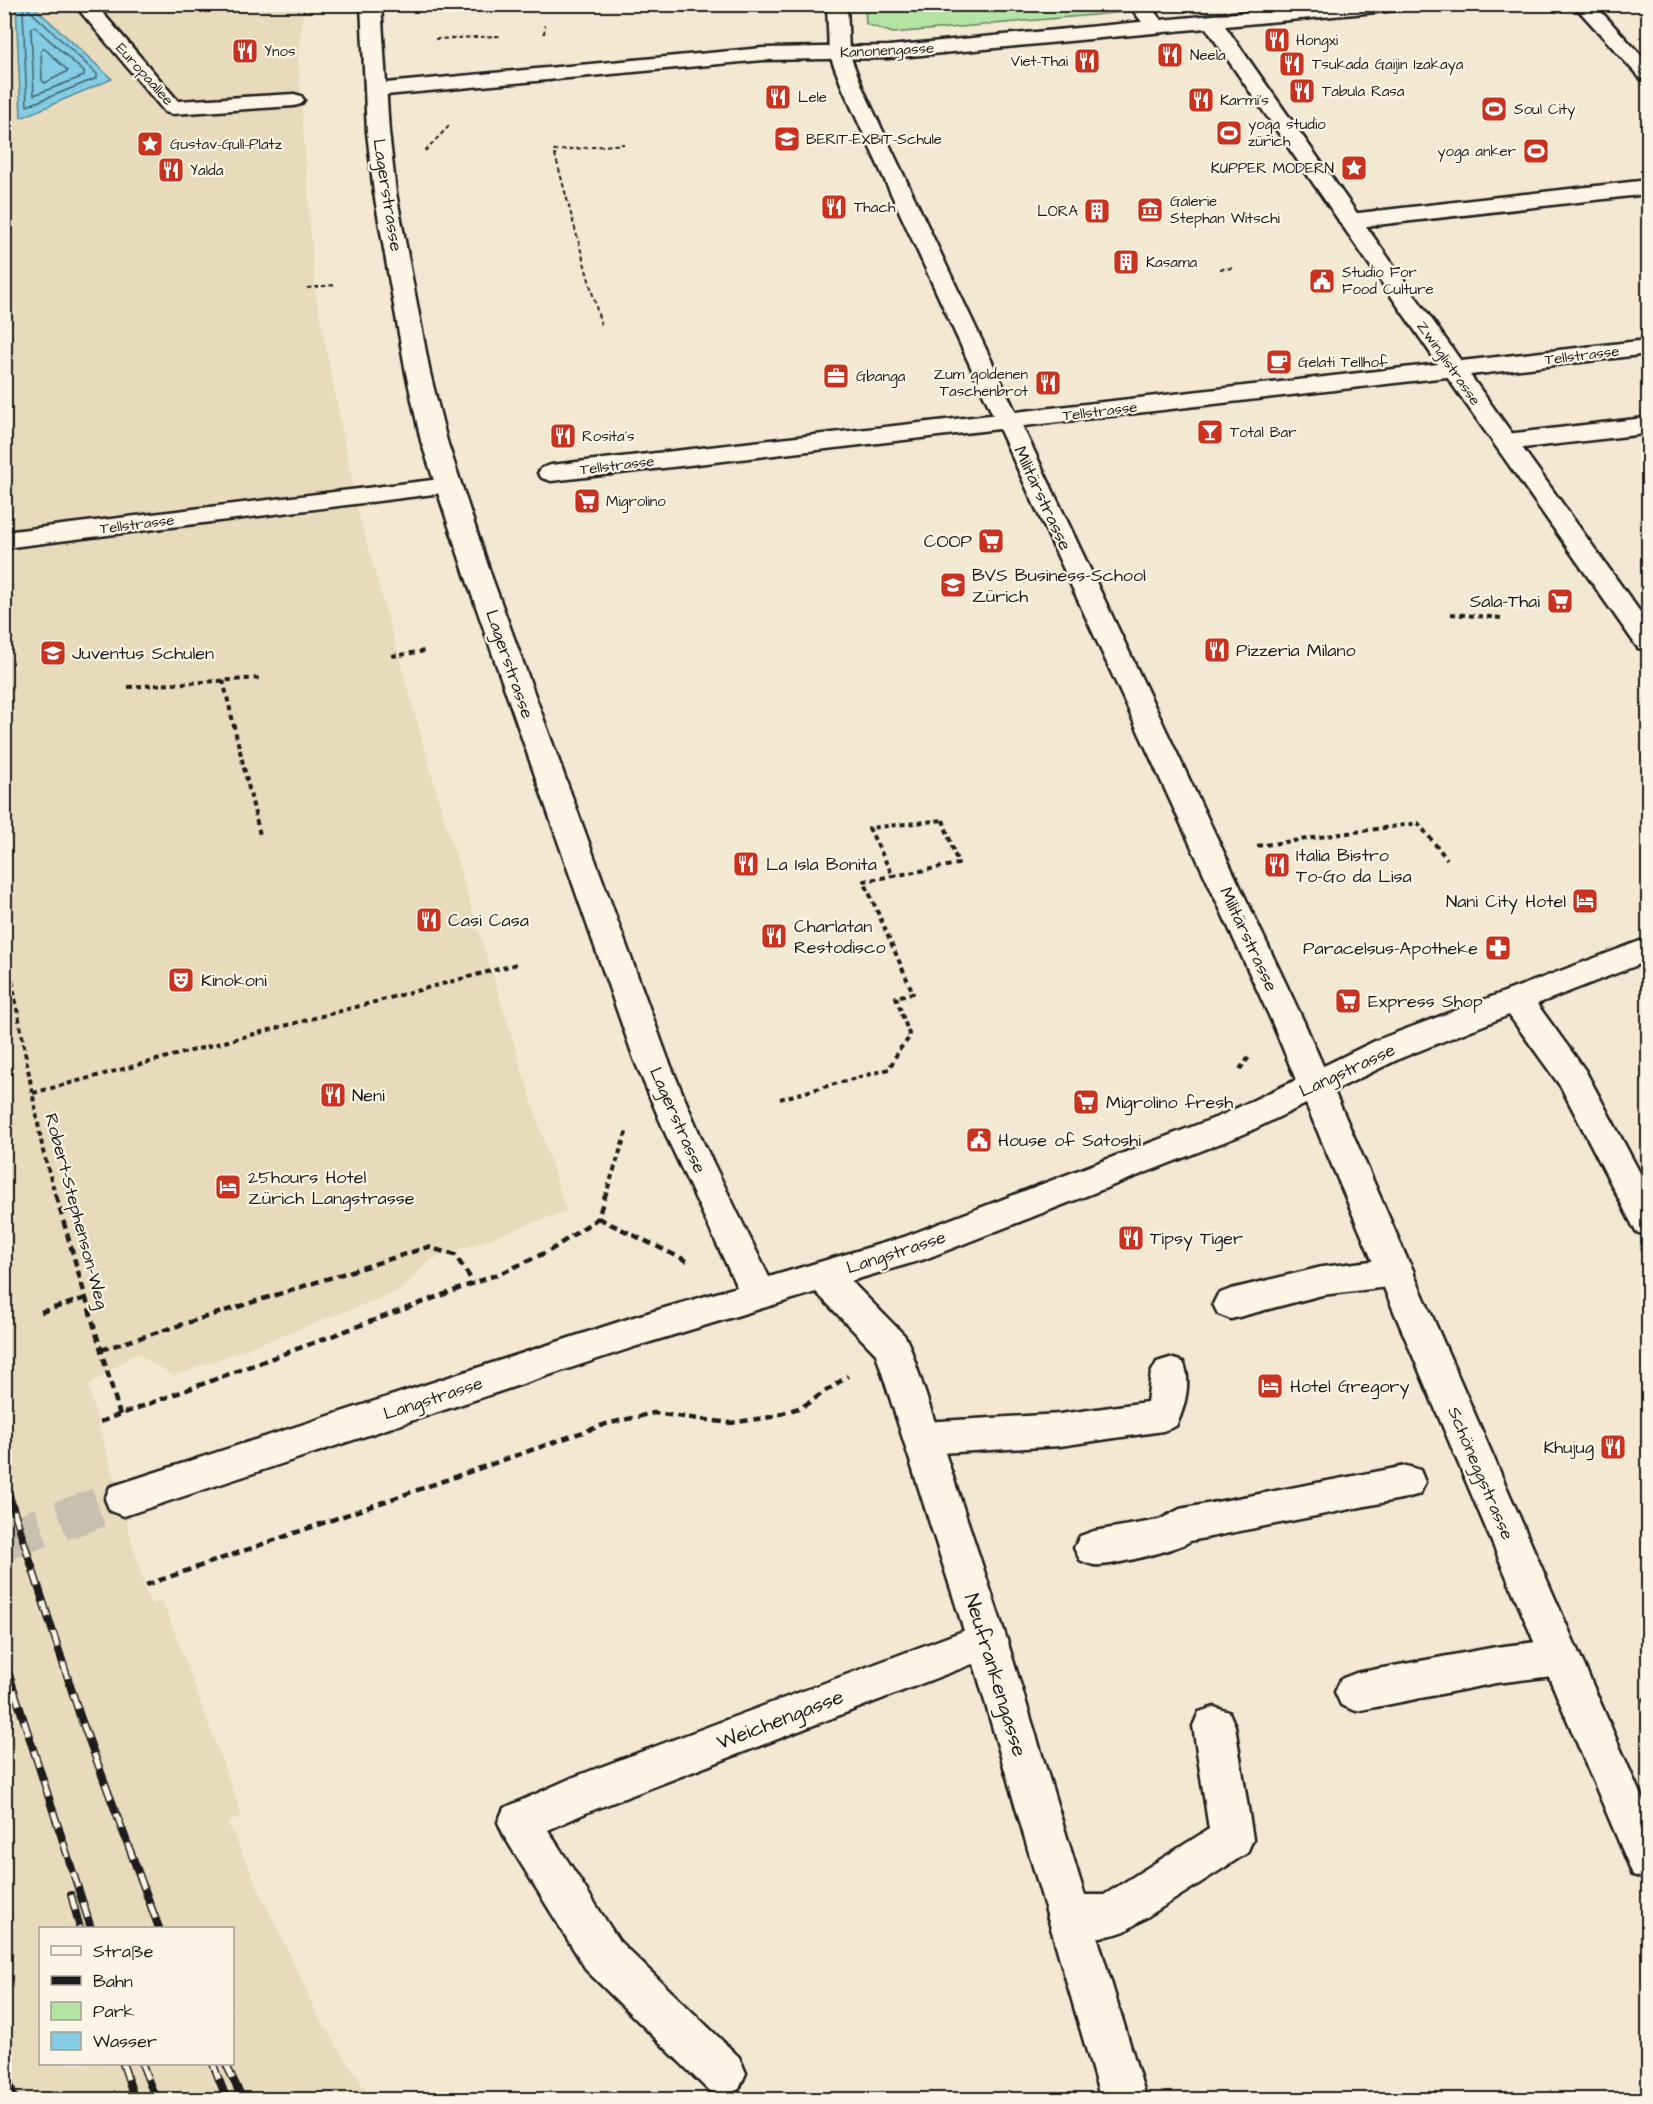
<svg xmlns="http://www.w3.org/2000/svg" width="1653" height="2104" font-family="'Architects Daughter',sans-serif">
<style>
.built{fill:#e8dbbc;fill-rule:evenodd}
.green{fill:#b3e4a4;stroke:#688060;stroke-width:1.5}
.water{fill:#83cce4;stroke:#5a8694;stroke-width:1.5}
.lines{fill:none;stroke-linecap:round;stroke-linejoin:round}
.shore{stroke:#45626c;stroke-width:1.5}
.tertiary-tunnel{stroke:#c8c0ae;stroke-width:40;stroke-dasharray:40 20;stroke-linecap:butt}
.service-casing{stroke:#1c1c1c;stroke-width:5}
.pedestrian-casing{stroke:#1c1c1c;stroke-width:5}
.minor-casing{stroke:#1c1c1c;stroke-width:5}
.tertiary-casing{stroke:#1c1c1c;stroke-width:5}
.path-far2{stroke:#1c1c1c;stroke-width:2;stroke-dasharray:4.5 3;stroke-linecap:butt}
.path-far1{stroke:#1c1c1c;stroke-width:4;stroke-dasharray:5 4;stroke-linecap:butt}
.path{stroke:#1c1c1c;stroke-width:4.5;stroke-dasharray:8 5;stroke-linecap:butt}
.service{fill:#fcf5e5;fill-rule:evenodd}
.pedestrian{fill:#fcf5e5;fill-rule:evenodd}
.minor{fill:#fcf5e5;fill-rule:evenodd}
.tertiary{fill:#fcf5e5;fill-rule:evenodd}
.rail-casing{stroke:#1c1c1c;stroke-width:8}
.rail{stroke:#fcf5e5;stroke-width:5;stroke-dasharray:16;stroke-linecap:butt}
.labels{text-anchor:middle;stroke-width:4.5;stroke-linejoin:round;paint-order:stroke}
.far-poi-label{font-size:15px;fill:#1c1c1c;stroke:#fcf5e5;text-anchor:start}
.far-street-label{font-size:15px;fill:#1c1c1c;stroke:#fcf5e5}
.street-label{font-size:18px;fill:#1c1c1c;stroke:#fcf5e5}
.poi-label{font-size:18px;fill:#1c1c1c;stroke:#fcf5e5;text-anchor:start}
.near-street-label{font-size:21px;fill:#1c1c1c;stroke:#fcf5e5}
</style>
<rect width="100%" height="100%" fill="#f3e9d2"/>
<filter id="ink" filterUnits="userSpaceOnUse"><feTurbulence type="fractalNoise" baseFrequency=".0167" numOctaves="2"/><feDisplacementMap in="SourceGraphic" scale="12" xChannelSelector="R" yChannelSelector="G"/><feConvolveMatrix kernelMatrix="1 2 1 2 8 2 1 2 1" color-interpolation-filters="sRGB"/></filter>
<g filter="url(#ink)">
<path class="built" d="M 5,5 L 304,5 L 298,57 L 315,291 L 358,511 L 446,825 L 566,1211 L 428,1261 L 402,1290 L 174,1376 L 136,1353 L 88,1386 L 147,1595 L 152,1604 L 163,1601 L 242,1815 L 228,1823 L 319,2018 L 371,2099 L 5,2100 ZM 40,1928 L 232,1928 L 232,2064 L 40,2064 Z"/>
<polygon class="green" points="865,5 1205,5 893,33 866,24"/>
<polygon class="water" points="16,5 32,5 112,79 21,118"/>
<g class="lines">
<g class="shore">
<polygon points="26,7 97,74 97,78 27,106 23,10"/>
<polygon points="34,26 84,72 84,76 34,95 31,29"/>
<polygon points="44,48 68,71 45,83 42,80 41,51"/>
</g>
<polyline class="tertiary-tunnel" points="4,1540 124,1499"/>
<defs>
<g id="service">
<polygon points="1128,4 1149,4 1166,27 1163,31 1149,31"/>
<polygon points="1648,180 1648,194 1350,228 1342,226 1339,221 1342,216 1350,214"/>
<polygon points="1645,418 1648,419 1648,433 1645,434 1506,450 1497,447 1493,442 1497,437 1506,434"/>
<polygon points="1396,1258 1409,1262 1414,1272 1409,1282 1396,1286 1322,1295 1231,1319 1218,1314 1213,1304 1218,1294 1231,1289 1322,1267"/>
<path d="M 1170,1358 L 1183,1362 C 1192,1380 1185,1408 1176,1426 L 1163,1431 L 1060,1446 L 923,1454 L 910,1449 L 904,1438 L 910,1427 L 923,1422 L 1060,1414 L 1147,1402 L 1151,1373 L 1157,1362 Z"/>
<path d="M 1406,1466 L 1420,1470 L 1425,1482 L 1420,1494 L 1406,1498 L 1190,1541 C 1177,1550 1109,1567 1094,1565 C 1089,1564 1084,1562 1080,1560 L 1074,1548 L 1080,1536 L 1094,1531 L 1159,1520 L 1180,1509 Z"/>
<polygon points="987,1622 1001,1627 1007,1640 1001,1653 588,1812 548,1830 619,1941 739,2057 746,2073 739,2089 723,2096 707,2089 587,1971 504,1836 498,1822 504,1808 574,1777"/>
<polygon points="1560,1639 1574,1644 1580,1657 1574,1670 1560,1675 1496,1683 1356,1711 1341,1705 1335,1692 1341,1679 1356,1673 1496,1647"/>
<path d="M 1214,1707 L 1229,1712 L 1235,1726 L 1253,1839 L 1247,1853 L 1125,1931 C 1102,1940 1076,1940 1053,1931 L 1047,1916 L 1053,1901 L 1069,1895 L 1104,1895 L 1209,1829 L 1193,1726 L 1199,1712 Z"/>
</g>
<polygon id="pedestrian" points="74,4 95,4 178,101 294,94 301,96 304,100 301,104 294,106 172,114 165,112"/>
<g id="minor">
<polygon points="1330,4 1408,4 1405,8 1398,10 1225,26 1461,361 1648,340 1648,354 1470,375 1648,623 1648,650 1638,648 1447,377 551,481 542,478 538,473 542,468 551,465 1438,364 1206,28 889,58 763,60 375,96 368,94 365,90 368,86 375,84 763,48 889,46"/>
<polygon points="1573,4 1594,4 1648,63 1648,81 1641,79"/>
<polygon points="449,478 458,481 462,486 458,491 4,548 4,532"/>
<polygon points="1648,938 1648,961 1537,1004 1585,1070 1648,1188 1648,1236 1636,1232 1561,1087 1509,1015 1401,1058 1327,1094 1315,1097 1303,1094 1298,1085 1303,1076 1377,1040"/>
</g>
<polygon id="tertiary" points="361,4 381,4 389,132 396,193 430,373 447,441 491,575 668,1059 703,1142 769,1277 904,1237 1220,1116 1296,1080 1272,1022 843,89 829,53 827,4 847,4 849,53 863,89 1304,1022 1648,1812 1648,1880 1633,1875 1306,1104 1244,1134 925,1259 851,1281 905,1336 910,1347 1007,1640 1147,2100 1101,2100 967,1640 876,1354 816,1292 637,1346 124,1516 110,1511 105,1499 110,1487 637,1316 737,1287 669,1142 634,1059 465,575 421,441 406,373 374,193 367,132"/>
</defs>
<use href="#service" class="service-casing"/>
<use href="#pedestrian" class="pedestrian-casing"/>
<use href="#minor" class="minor-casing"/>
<use href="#tertiary" class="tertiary-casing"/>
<g class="path-far2">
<polyline points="544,34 545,25"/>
<polyline points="435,39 500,36"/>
<polyline points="425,151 449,126"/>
<polyline points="1220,269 1235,268"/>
<polyline points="307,288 334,285"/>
<polyline points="601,325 554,151 624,144"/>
</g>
<g class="path-far1">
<polyline points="1451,614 1502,618"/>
<polyline points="392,656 425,651"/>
<polyline points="223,680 260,835"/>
<polyline points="128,687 261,678"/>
<polygon points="943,820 958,864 893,876 869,828"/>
<polyline points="1257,846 1418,823 1447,859"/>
<polyline points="4,937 43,1151 56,1197"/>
<polyline points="1240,1069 1250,1056"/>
<polyline points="33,1093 517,964"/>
<polyline points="780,1099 889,1069 899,1050 910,1037 896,997 913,993 864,881 893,876"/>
<polyline points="605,1197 627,1130"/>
</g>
<g class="path">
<polyline points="56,1196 120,1415"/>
<polyline points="598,1218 687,1261"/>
<polyline points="41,1312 86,1298"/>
<polyline points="101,1350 428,1247 455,1255 473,1282"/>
<polyline points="100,1422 504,1272 551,1250 598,1218 605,1196"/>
<polyline points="146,1585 606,1424 654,1413 730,1423 771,1417 802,1407 848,1376"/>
<polyline points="1642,1700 1648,1699"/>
<polyline points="1250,2100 1254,2092"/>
</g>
<use href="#service" class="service"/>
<use href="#pedestrian" class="pedestrian"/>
<use href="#minor" class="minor"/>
<use href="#tertiary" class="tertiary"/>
<defs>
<g id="rail">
<polyline points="4,1480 80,1716 159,1928"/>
<polyline points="4,1659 91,1928"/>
<polyline points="71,1895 80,1928"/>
<polyline points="123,2064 135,2100"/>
<polyline points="142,2064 156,2100"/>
<polyline points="213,2064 227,2100"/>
<polyline points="226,2064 243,2100"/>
<polyline points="4,2065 15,2100"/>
</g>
</defs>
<use href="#rail" class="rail-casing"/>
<use href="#rail" class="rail"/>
</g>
</g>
<defs>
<symbol id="restaurant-square" viewBox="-11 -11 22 22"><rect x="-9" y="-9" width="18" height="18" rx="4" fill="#c8321e" stroke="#fcf5e5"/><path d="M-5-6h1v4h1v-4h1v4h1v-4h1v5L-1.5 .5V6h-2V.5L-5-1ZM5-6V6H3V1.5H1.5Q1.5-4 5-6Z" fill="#fff"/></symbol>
<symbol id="stadium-square" viewBox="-11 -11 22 22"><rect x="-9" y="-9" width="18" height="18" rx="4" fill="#c8321e" stroke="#fcf5e5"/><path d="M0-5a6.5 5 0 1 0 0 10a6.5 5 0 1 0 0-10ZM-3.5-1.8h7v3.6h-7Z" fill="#fff"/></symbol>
<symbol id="school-square" viewBox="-11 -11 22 22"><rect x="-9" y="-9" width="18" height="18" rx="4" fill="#c8321e" stroke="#fcf5e5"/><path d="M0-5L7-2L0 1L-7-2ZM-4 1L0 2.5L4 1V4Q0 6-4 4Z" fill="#fff"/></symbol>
<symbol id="sight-square" viewBox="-11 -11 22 22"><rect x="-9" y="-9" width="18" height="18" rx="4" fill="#c8321e" stroke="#fcf5e5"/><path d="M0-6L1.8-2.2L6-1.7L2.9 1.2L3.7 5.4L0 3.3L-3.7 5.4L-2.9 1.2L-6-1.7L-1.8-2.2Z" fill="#fff"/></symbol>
<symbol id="museum-square" viewBox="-11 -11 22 22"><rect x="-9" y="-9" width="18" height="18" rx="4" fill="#c8321e" stroke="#fcf5e5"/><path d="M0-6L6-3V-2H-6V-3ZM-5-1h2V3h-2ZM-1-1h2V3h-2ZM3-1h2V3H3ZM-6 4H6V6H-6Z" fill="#fff"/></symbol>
<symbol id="building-square" viewBox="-11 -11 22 22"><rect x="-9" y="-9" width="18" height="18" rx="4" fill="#c8321e" stroke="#fcf5e5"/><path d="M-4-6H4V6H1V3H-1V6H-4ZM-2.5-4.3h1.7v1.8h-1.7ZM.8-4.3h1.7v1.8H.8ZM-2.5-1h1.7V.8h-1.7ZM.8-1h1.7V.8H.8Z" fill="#fff"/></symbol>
<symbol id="civic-square" viewBox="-11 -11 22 22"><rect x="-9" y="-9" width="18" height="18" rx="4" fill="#c8321e" stroke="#fcf5e5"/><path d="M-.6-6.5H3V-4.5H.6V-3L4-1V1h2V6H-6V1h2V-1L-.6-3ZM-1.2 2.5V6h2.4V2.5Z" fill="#fff"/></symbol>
<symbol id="cafe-square" viewBox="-11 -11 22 22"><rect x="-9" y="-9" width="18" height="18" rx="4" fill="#c8321e" stroke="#fcf5e5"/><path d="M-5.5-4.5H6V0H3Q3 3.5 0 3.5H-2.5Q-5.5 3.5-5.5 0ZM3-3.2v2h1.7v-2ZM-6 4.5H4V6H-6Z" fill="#fff"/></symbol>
<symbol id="office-square" viewBox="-11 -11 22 22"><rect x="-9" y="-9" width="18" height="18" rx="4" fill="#c8321e" stroke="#fcf5e5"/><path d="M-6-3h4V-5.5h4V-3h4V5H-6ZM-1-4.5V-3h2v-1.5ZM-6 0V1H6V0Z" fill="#fff"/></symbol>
<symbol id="bar-square" viewBox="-11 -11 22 22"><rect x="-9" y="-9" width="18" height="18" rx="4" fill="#c8321e" stroke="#fcf5e5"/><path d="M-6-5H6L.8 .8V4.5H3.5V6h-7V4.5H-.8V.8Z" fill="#fff"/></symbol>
<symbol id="supermarket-square" viewBox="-11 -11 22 22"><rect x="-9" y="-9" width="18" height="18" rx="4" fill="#c8321e" stroke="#fcf5e5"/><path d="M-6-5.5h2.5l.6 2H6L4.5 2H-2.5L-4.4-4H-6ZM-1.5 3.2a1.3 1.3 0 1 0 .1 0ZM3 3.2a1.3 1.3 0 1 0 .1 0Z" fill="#fff"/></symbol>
<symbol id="university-square" viewBox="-11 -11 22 22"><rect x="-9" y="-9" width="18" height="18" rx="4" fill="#c8321e" stroke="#fcf5e5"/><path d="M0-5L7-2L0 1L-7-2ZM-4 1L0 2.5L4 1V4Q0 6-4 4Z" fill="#fff"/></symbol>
<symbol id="hotel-square" viewBox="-11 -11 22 22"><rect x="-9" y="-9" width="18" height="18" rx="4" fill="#c8321e" stroke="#fcf5e5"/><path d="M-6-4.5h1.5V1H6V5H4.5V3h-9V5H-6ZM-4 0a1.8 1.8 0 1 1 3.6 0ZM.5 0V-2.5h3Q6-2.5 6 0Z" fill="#fff"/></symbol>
<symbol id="pharmacy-square" viewBox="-11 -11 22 22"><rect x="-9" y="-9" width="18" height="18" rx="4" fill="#c8321e" stroke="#fcf5e5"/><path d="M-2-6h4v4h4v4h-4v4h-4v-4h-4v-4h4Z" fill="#fff"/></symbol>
<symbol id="theatre-square" viewBox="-11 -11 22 22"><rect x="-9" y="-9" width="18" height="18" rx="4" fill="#c8321e" stroke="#fcf5e5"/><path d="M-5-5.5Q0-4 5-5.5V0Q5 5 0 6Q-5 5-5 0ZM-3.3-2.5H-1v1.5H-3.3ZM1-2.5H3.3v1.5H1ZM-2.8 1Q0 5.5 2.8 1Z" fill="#fff"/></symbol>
</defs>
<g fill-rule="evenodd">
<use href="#restaurant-square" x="1262" y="25" width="30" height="30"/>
<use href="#restaurant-square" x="230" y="36" width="30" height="30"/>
<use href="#restaurant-square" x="1155" y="40" width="30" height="30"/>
<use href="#restaurant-square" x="1072" y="46" width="30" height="30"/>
<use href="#restaurant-square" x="1277" y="49" width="30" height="30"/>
<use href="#restaurant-square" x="1287" y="76" width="30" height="30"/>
<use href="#restaurant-square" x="763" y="82" width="30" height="30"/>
<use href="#restaurant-square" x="1186" y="85" width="30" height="30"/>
<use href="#stadium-square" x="1479" y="94" width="30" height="30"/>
<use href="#stadium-square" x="1214" y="118" width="30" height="30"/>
<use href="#school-square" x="772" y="124" width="30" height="30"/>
<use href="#sight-square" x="135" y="129" width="30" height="30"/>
<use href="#stadium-square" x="1521" y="136" width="30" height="30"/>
<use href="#sight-square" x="1339" y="153" width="30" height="30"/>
<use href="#restaurant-square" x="156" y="155" width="30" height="30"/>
<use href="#restaurant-square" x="819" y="192" width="30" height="30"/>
<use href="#museum-square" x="1135" y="195" width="30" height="30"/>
<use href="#building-square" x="1082" y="196" width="30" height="30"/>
<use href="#building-square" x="1111" y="247" width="30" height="30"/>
<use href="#civic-square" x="1307" y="266" width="30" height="30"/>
<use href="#cafe-square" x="1264" y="347" width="30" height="30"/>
<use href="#office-square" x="821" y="361" width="30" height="30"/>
<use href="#restaurant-square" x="1033" y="368" width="30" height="30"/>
<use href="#bar-square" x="1195" y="417" width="30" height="30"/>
<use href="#restaurant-square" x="548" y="421" width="30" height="30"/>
<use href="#supermarket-square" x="572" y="486" width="30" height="30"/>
<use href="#supermarket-square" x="976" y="526" width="30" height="30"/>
<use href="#university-square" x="938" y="570" width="30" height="30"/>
<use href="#supermarket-square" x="1545" y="586" width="30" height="30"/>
<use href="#restaurant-square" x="1202" y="635" width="30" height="30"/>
<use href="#school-square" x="38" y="638" width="30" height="30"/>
<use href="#restaurant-square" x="731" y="849" width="30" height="30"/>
<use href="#restaurant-square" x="1262" y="850" width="30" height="30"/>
<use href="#hotel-square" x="1570" y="886" width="30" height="30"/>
<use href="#restaurant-square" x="414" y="905" width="30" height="30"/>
<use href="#restaurant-square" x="759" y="921" width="30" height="30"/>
<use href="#pharmacy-square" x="1483" y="933" width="30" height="30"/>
<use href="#theatre-square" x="166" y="965" width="30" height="30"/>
<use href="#supermarket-square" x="1333" y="986" width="30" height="30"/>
<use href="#restaurant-square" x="318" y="1080" width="30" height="30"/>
<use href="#supermarket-square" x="1071" y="1087" width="30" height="30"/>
<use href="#civic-square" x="964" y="1125" width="30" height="30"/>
<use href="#hotel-square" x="213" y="1172" width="30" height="30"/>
<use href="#restaurant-square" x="1116" y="1223" width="30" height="30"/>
<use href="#hotel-square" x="1255" y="1371" width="30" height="30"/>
<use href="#restaurant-square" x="1598" y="1432" width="30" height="30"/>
</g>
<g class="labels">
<g class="far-poi-label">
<text x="1296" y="45">Hongxi</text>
<text x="264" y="56">Ynos</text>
<text x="1190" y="60">Neela</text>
<text x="1068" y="66" text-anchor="end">Viet-Thai</text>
<text x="1312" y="69">Tsukada Gaijin Izakaya</text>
<text x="1322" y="96">Tabula Rasa</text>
<text x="798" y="102">Lele</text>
<text x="1220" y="105">Karmi's</text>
<text x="1514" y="114">Soul City</text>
<text x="1248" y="129">yoga studio<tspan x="1248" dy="17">zürich</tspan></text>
<text x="806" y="144">BERIT-EXBIT-Schule</text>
<text x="170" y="149">Gustav-Gull-Platz</text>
<text x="1516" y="156" text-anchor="end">yoga anker</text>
<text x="1334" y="173" text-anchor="end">KUPPER MODERN</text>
<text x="190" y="175">Yalda</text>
<text x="1170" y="206">Galerie<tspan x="1170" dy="17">Stephan Witschi</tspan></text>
<text x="854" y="212">Thach</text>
<text x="1078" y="216" text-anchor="end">LORA</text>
<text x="1146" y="267">Kasama</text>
<text x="1342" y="277">Studio For<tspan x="1342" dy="17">Food Culture</tspan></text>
<text x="1298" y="367">Gelati Tellhof</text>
<text x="1028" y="379" text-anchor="end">Zum goldenen<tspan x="1028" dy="17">Taschenbrot</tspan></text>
<text x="856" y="381">Gbanga</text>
<text x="1230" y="437">Total Bar</text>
<text x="582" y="441">Rosita's</text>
<text x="606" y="506">Migrolino</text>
</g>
<g class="far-street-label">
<text transform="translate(887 50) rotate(-3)" y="5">Kanonengasse</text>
<text transform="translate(145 74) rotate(48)" y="5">Europaallee</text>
<text transform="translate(1582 355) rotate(-7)" y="5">Tellstrasse</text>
<text transform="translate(1449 363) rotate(55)" y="5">Zwinglistrasse</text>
<text transform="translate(1100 411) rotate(-7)" y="5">Tellstrasse</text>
<text transform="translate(617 465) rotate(-7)" y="5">Tellstrasse</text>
<text transform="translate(137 524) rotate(-7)" y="5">Tellstrasse</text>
</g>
<g class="street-label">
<text transform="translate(388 195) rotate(81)" y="6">Lagerstrasse</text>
<text transform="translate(1043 498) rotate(65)" y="6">Militärstrasse</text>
<text transform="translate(510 664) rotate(71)" y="6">Lagerstrasse</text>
<text transform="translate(1249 939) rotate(65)" y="6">Militärstrasse</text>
<text transform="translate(1347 1070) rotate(-25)" y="6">Langstrasse</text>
<text transform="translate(678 1120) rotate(66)" y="6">Lagerstrasse</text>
<text transform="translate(77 1211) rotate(75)" y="6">Robert-Stephenson-Weg</text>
<text transform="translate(896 1252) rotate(-18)" y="6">Langstrasse</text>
<text transform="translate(433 1398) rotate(-18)" y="6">Langstrasse</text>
<text transform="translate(1481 1473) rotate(67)" y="6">Schöneggstrasse</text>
</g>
<g class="poi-label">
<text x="972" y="547" text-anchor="end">COOP</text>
<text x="972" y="581">BVS Business-School<tspan x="972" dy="21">Zürich</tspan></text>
<text x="1540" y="607" text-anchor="end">Sala-Thai</text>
<text x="1236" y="656">Pizzeria Milano</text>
<text x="72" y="659">Juventus Schulen</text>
<text x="1296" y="861">Italia Bistro<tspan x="1296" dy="21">To-Go da Lisa</tspan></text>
<text x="766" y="870">La Isla Bonita</text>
<text x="1566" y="907" text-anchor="end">Nani City Hotel</text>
<text x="448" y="926">Casi Casa</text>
<text x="794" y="932">Charlatan<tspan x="794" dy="21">Restodisco</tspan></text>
<text x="1478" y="954" text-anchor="end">Paracelsus-Apotheke</text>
<text x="201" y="986">Kinokoni</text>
<text x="1368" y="1007">Express Shop</text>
<text x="352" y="1101">Neni</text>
<text x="1106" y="1108">Migrolino fresh</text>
<text x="998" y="1146">House of Satoshi</text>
<text x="248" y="1183">25hours Hotel<tspan x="248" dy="21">Zürich Langstrasse</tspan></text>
<text x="1150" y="1244">Tipsy Tiger</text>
<text x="1290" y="1392">Hotel Gregory</text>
<text x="1594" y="1453" text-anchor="end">Khujug</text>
</g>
<g class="near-street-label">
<text transform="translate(996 1675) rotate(73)" y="7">Neufrankengasse</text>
<text transform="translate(780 1719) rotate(-21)" y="7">Weichengasse</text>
</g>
</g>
<rect width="1653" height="2104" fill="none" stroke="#fcf5e5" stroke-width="24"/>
<rect x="12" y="12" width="1629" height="2080" fill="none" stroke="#1c1c1c" stroke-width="2" filter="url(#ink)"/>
<rect x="39" y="1927" width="195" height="138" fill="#fcf5e5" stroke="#a29e95" stroke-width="1.5"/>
<rect x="51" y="1946" width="30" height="9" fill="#fcf5e5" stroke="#a29e95" stroke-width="1.5"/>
<text x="93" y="1957" font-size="18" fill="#1c1c1c">Straße</text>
<rect x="51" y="1976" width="30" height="9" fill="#1c1c1c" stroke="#a29e95" stroke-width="1.5"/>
<text x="93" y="1987" font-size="18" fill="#1c1c1c">Bahn</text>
<rect x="51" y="2002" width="30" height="18" fill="#b3e4a4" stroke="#a29e95" stroke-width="1.5"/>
<text x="93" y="2017" font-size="18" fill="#1c1c1c">Park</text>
<rect x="51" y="2032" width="30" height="18" fill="#83cce4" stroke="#a29e95" stroke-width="1.5"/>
<text x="93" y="2047" font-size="18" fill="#1c1c1c">Wasser</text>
</svg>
